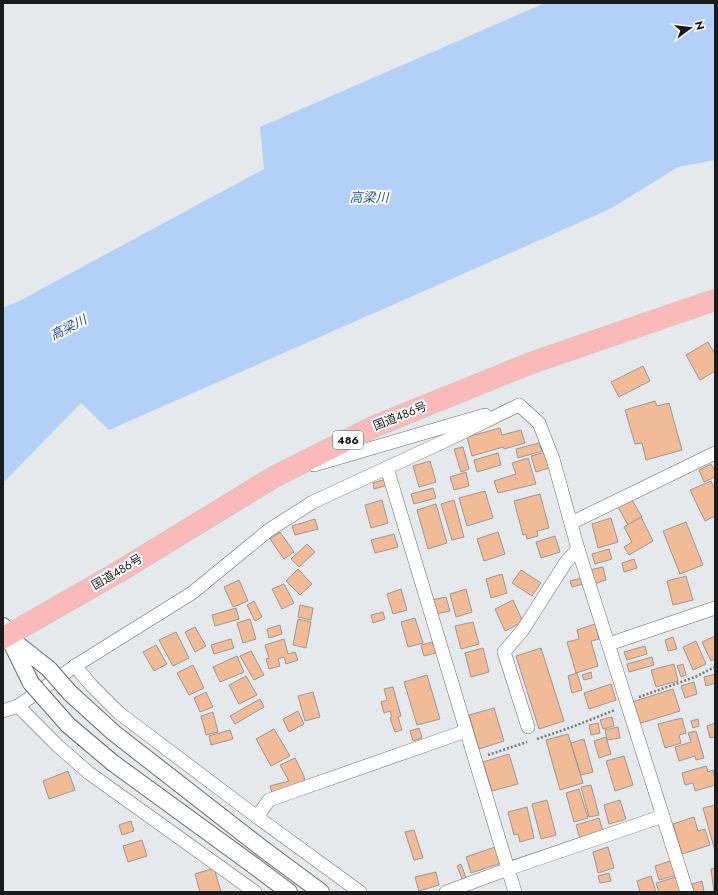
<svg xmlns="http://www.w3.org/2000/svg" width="718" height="895" font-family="Jost,'Noto Sans JP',sans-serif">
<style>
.water{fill:#b3d0f7}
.building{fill:#f0bb96;stroke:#9c9896}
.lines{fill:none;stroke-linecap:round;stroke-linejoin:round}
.minor-casing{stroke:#696c6f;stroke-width:14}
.tertiary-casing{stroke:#696c6f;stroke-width:18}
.trunk-casing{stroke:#c3c4c4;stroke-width:22}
.path{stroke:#77797c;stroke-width:2.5;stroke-dasharray:2 2;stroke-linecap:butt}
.minor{stroke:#fff;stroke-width:13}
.tertiary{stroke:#fff;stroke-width:16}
.trunk{stroke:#fbbaba;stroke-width:21}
.tertiary-bridge-casing{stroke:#696c6f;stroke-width:18;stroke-linecap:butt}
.tertiary-bridge{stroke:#fff;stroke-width:16}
.labels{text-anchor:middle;stroke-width:4;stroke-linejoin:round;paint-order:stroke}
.shield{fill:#fff;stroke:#5f5f61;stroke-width:1}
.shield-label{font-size:11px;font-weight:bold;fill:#1a1b1d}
.street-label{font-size:12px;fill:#1a1b1d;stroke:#fff}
.water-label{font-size:13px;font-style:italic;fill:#285490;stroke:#fff}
</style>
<rect width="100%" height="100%" fill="#e5e9ec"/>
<polygon class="water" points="545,3 715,3 715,160 678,167 610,209 109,430 81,403 6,480 3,482 3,308 21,300 264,169 260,127"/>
<g class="building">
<polygon points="708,342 715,354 715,371 700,380 686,355"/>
<polygon points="643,366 650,381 619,397 611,382"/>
<polygon points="655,401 657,406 669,403 682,450 646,460 642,443 635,444 625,410"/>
<polygon points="500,428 502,435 521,430 525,443 504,449 503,447 472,456 467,437"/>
<polygon points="539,443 542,451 518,458 516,449"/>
<polygon points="463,447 469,469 461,472 454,449"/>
<polygon points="545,452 549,468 536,472 531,456"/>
<polygon points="498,453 501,465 477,472 474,460"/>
<polygon points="528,458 536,484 498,493 494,481 516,474 512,463"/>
<polygon points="430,461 436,482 419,487 413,466"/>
<polygon points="711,464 715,471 715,477 704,482 699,470"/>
<polygon points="466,472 469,486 454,490 450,477"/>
<polygon points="386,479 388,485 374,489 373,483"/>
<polygon points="711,481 715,490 715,516 705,521 690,490"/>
<polygon points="433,488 436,498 414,504 411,494"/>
<polygon points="485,491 493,518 467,526 459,498"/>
<polygon points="540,494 549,528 537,531 538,536 527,539 526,534 523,535 514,501"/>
<polygon points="382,500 388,523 371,528 365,505"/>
<polygon points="454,500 464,537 452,540 441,504"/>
<polygon points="632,500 642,517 628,525 618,507"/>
<polygon points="436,504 447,543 428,549 417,510"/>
<polygon points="641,517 653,541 629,555 624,547 632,542 624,527"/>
<polygon points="611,518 618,542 598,548 592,524"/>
<polygon points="315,519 318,529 295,535 292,526"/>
<polygon points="686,522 703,565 680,574 663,531"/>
<polygon points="280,532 294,552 284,559 270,539"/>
<polygon points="498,532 505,554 484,561 477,539"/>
<polygon points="394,534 398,547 375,553 371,540"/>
<polygon points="555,536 560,552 541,558 536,542"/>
<polygon points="307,544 315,552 299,567 291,559"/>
<polygon points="609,549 612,559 595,564 592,554"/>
<polygon points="634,559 637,568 624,572 622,563"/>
<polygon points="603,567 606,580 594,584 590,570"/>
<polygon points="298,569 312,584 300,595 286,581"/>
<polygon points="521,570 541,583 532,596 512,583"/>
<polygon points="502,574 507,593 491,598 486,579"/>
<polygon points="686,576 693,600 673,605 667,581"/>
<polygon points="581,578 583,584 572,587 570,581"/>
<polygon points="239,580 248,601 233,607 224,587"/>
<polygon points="284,584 294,603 282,609 272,589"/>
<polygon points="401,589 407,610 393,614 387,594"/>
<polygon points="466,589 472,612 456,617 450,594"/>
<polygon points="446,597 450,611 436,614 432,600"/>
<polygon points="513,600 523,622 505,631 495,609"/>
<polygon points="254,601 262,617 255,621 247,605"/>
<polygon points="300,605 313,608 311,620 298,617"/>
<polygon points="236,608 239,619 215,626 212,615"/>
<polygon points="383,612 385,619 373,623 371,615"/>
<polygon points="415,618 423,643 408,647 401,622"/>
<polygon points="250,619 256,639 243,643 237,623"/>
<polygon points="298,619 311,622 306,648 293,645"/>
<polygon points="473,622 479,644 461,649 455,626"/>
<polygon points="595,624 599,639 591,641 598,666 576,673 567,642 579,639 577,630"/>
<polygon points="280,625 282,634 269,638 267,629"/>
<polygon points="195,627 206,646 195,652 185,632"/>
<polygon points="176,632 189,658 173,666 159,640"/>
<polygon points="715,636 715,659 711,661 702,642"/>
<polygon points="673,637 677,649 668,651 665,640"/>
<polygon points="231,639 234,648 214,654 211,645"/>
<polygon points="284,639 288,654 295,652 298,660 286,664 284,657 278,659 280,666 269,669 266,659 269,658 265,645"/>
<polygon points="696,641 706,664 693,670 683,647"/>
<polygon points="432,642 436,653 424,656 421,645"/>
<polygon points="156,645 167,664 154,671 143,652"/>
<polygon points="645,646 647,654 627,660 624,652"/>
<polygon points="483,648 489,672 471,677 465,653"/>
<polygon points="541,648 564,721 539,729 516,656"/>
<polygon points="251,651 264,675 254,680 240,656"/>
<polygon points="237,656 244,672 220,682 213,667"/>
<polygon points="652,657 654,665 629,672 627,664"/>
<polygon points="674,664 678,681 656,687 651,670"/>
<polygon points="683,664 686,675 681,677 677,666"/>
<polygon points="193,665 204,688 189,695 177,673"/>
<polygon points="591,672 592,678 584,680 582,675"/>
<polygon points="577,673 582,690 572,693 568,676"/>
<polygon points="715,674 715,683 706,686 704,677"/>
<polygon points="427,675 440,719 417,725 404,682"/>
<polygon points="246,676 257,695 239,704 229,685"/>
<polygon points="694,682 697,694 685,698 681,686"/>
<polygon points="611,684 616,700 589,709 584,693"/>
<polygon points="393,687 401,716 398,717 402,730 395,732 390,718 392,717 390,711 384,713 381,702 387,700 384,689"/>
<polygon points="673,689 680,711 638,724 632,702"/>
<polygon points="206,692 213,707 200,712 194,698"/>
<polygon points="313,692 320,717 305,721 298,696"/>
<polygon points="260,699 264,707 235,724 230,716"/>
<polygon points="494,708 504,741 479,749 469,715"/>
<polygon points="298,711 304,724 289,732 283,719"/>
<polygon points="213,712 218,732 206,735 201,716"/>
<polygon points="612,717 614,726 603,729 600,720"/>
<polygon points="682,718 686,733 679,735 681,743 665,748 658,724"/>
<polygon points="698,719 699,726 693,728 691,721"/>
<polygon points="598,723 600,733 591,735 589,725"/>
<polygon points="715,723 715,737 710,738 707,726"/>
<polygon points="618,727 620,738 607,740 605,730"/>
<polygon points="419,728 422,738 413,741 410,731"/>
<polygon points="274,729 290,756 271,766 256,739"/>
<polygon points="230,730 233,739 211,745 209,736"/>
<polygon points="696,731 704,758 696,760 695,756 679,761 675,747 691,742 688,733"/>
<polygon points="568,734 583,783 560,790 546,740"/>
<polygon points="606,737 611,754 599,758 594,741"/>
<polygon points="584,739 593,772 581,775 571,743"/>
<polygon points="509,754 518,784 492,791 483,762"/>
<polygon points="624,756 633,785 615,791 606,761"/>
<polygon points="295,758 304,776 306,787 273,796 270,786 289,781 280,765"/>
<polygon points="706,766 708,772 713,770 715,778 715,785 695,791 693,783 685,785 682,773"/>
<polygon points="68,771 75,790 49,799 43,781"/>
<polygon points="591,785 599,815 589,817 581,787"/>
<polygon points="579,789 588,818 574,822 566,793"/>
<polygon points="547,800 556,835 541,839 532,804"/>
<polygon points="620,800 626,819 609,824 604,805"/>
<polygon points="715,805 715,851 703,808"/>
<polygon points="527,807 534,838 520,842 518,834 514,835 508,812"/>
<polygon points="694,817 698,831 705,829 710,845 682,854 673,824"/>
<polygon points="599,818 603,831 580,839 576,825"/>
<polygon points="131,821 134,831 122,835 119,825"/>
<polygon points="414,830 423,858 414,860 405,832"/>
<polygon points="142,840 147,856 128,862 123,846"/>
<polygon points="495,847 501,863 471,873 466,857"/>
<polygon points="608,847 614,868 598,873 593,852"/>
<polygon points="673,860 677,875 659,880 655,866"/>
<polygon points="461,864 466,878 462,879 457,866"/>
<polygon points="214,868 221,892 200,892 195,874"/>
<polygon points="715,868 715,892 714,892 711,869"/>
<polygon points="436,872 439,885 419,891 415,877"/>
<polygon points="609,873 611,881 600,883 598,876"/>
<polygon points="651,876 656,892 640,892 637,881"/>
<polygon points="676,877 681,892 659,892 656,883"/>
<polygon points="702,881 704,892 694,892 692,884"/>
</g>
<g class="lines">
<defs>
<g id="minor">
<polyline points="519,405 539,423 553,459 578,549 687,892"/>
<polyline points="314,465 485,415"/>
<polyline points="387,468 515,892"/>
<polyline points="571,523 715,453"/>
<polyline points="609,644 715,608"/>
<polyline points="75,666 91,685 119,713 257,817 360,892"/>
<polyline points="18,706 59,747 89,773 255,892"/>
<polyline points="3,711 18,706 75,666 192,593 269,530 313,502 447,440 519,405"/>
<polyline points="528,727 504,652 522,631 566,562 578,549"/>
<polyline points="257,817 269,800 466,731"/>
<polyline points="446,892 508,869 663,816"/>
</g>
<g id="tertiary">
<polyline points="3,626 31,683"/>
<polyline points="11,639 49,669"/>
<polyline points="263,849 321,892"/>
<polyline points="253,865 289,892"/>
</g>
<polyline id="trunk" points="3,638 115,574 274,477 373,427 531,363 715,300"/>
</defs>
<use href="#minor" class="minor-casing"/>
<use href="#tertiary" class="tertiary-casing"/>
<use href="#trunk" class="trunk-casing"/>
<g class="path">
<polyline points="639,697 695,677 715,667"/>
<polyline points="537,739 572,727 615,710"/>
<polyline points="488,755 527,742"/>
</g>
<use href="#minor" class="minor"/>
<use href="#tertiary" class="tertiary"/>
<use href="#trunk" class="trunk"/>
<defs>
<g id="tertiary-bridge">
<polyline points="49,669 70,693 114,733 263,849"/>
<polyline points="31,683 68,725 113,763 253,865"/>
</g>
</defs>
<use href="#tertiary-bridge" class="tertiary-bridge-casing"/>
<use href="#tertiary-bridge" class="tertiary-bridge"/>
</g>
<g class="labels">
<rect class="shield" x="333" y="431" width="30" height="18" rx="3"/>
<g class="shield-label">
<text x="348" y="444">486</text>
</g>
<g class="street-label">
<text transform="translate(400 416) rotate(-22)" y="4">国道486号</text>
<text transform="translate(117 572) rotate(-31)" y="4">国道486号</text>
</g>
<g class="water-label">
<text x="369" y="202">高梁川</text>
<text transform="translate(68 327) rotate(-27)" y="5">高梁川</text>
</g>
</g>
<rect width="718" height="895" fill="none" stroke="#1a1b1d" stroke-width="8"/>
<g transform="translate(690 28) rotate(75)" stroke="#ffffff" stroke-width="3" paint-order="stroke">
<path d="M0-3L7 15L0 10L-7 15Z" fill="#1a1b1d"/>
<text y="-6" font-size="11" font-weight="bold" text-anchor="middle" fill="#1a1b1d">N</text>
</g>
</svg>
